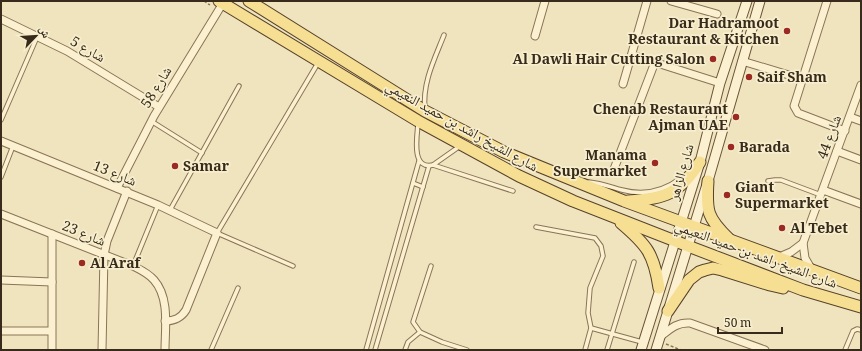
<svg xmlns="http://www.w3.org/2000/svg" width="862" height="351" font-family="Georgia,'Noto Naskh Arabic',serif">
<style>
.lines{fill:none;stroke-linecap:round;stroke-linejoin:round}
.lane-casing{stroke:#897456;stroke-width:5.5}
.street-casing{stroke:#897456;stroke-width:9}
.secondary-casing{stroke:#6b5539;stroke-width:11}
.primary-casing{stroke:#56422b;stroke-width:13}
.path{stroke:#897456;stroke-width:1.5;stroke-dasharray:3 2;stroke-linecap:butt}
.lane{stroke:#fbf1d1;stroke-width:3.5}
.street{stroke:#fbf1d1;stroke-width:7}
.secondary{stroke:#fbf1d1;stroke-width:9}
.primary{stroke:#f6de93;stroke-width:11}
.poi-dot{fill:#9b2a23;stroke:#f7eece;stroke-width:1.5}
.labels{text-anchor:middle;stroke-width:3.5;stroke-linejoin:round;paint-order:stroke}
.poi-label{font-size:14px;font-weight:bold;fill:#382b1b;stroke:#f7eece;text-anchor:start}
.street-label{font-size:14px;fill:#382b1b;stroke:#f7eece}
</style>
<rect width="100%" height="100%" fill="#f0e4be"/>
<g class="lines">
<defs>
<g id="lane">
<path d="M 425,109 C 422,83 435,58 444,35"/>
<polyline points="1,120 37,37"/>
<polyline points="151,121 202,153"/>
<path d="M 418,124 C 417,137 411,170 433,165 L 460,146"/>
<polyline points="433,165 513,191"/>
<polyline points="1,177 13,146"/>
<polyline points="768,181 775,180 781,180 821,195"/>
<path d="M 589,182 C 600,183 611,187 622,190 C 644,196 664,191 681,178"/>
<polyline points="413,183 423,187"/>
<polyline points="170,210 239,86"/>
<polyline points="536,227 595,238 601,246 603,256 590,288 588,313 591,328"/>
<polyline points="133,266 158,205"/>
<polyline points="293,266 217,233 318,63"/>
<polyline points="420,332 413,322 431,266"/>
<polyline points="211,350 238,288"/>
<polyline points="366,350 419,161"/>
<polyline points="375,350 429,166"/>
<polyline points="405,350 408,342 420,332 442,342 467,350"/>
<polyline points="585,350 591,328 642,342"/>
<polyline points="607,350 634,262"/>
<polyline points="845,350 853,331 857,329 861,330"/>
</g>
<g id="street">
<polyline points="671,1 717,14"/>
<polyline points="827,1 794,106 798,113 845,131"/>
<polyline points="1,19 67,51 159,107"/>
<polyline points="535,36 545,1"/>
<polyline points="632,55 720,83"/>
<polyline points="742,61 802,79"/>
<polyline points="623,84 647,1"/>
<polyline points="850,117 861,121"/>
<path d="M 1,141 L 158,205 L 217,233 L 186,310 C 181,318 175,321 165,321"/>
<polyline points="837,151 861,160"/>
<polyline points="614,169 655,62"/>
<polyline points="117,188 154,116 223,3"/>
<polyline points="823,190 861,204"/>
<path d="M 1,214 L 133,266 C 141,270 148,273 154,280 C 170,298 165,328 165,350"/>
<polyline points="777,258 791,252 803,243"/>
<polyline points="812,270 805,258 803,243 861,85"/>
<polyline points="1,280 52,282"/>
<polyline points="1,331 51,331"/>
<path d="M 660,337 C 670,329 677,322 690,323 L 765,350"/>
<polyline points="52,350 52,234"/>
<polyline points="102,350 104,255 107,241 127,191"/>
</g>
<g id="secondary">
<polyline points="641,350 700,162 720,83 747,1"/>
<polyline points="656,350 708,181 760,1"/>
</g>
<g id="primary">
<polyline points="219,1 418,121 519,176 573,201 688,246 803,290 861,307"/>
<polyline points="249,1 425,111 504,152 624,201 861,288"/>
<path d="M 708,181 C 706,211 707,218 729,239"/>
<path d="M 628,201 C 665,199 679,194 700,162"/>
<path d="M 621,223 C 647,245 654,254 659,288"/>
<polyline points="668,311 689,280 699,272 705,270 713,268 722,270 770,285 783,288"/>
</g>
</defs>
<use href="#lane" class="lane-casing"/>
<use href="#street" class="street-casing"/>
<use href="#secondary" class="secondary-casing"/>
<use href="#primary" class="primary-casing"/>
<g class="path">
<polyline points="204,1 210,5"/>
<polyline points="666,344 681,350"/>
</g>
<use href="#lane" class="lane"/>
<use href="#street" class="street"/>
<use href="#secondary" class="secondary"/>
<use href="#primary" class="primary"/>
</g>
<g class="poi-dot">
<circle cx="787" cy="31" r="4"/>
<circle cx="713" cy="59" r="4"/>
<circle cx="749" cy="77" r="4"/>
<circle cx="736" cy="117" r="4"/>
<circle cx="731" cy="147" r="4"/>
<circle cx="655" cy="163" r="4"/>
<circle cx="175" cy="166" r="4"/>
<circle cx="727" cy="195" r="4"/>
<circle cx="782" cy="228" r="4"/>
<circle cx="82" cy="263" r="4"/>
</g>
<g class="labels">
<g class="poi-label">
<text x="779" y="28" text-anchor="end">Dar Hadramoot<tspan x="779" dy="16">Restaurant &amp; Kitchen</tspan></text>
<text x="705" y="64" text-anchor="end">Al Dawli Hair Cutting Salon</text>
<text x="757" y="82">Saif Sham</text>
<text x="728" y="114" text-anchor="end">Chenab Restaurant<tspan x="728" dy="16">Ajman UAE</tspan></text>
<text x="739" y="152">Barada</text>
<text x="647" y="160" text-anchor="end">Manama<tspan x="647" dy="16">Supermarket</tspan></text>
<text x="183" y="171">Samar</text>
<text x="735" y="192">Giant<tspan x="735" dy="16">Supermarket</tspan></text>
<text x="790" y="233">Al Tebet</text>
<text x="90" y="268">Al Araf</text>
</g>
<g class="street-label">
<text transform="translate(88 49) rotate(30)" y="5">شارع 5</text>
<text transform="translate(156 87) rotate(-59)" y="5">شارع 58</text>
<text transform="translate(462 126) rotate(29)" y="5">شارع الشيخ راشد بن حميد النعيمي</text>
<text transform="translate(829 137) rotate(-70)" y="5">شارع 44</text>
<text transform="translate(681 172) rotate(-74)" y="5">شارع الزاهر</text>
<text transform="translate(115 173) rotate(22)" y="5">شارع 13</text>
<text transform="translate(84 233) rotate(22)" y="5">شارع 23</text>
<text transform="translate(756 254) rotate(20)" y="5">شارع الشيخ راشد بن حميد النعيمي</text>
</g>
</g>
<rect width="862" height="351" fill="none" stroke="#382b1b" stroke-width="4"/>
<g transform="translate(36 36) rotate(65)" stroke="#f7eece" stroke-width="3" paint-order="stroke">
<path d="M0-3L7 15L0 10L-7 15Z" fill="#382b1b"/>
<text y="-6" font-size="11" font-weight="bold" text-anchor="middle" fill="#382b1b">ش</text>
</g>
<path d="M718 327v6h64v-6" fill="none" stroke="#382b1b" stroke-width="2"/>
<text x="724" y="327" font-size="12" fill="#382b1b" stroke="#f7eece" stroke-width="3" paint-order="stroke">50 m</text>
</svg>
